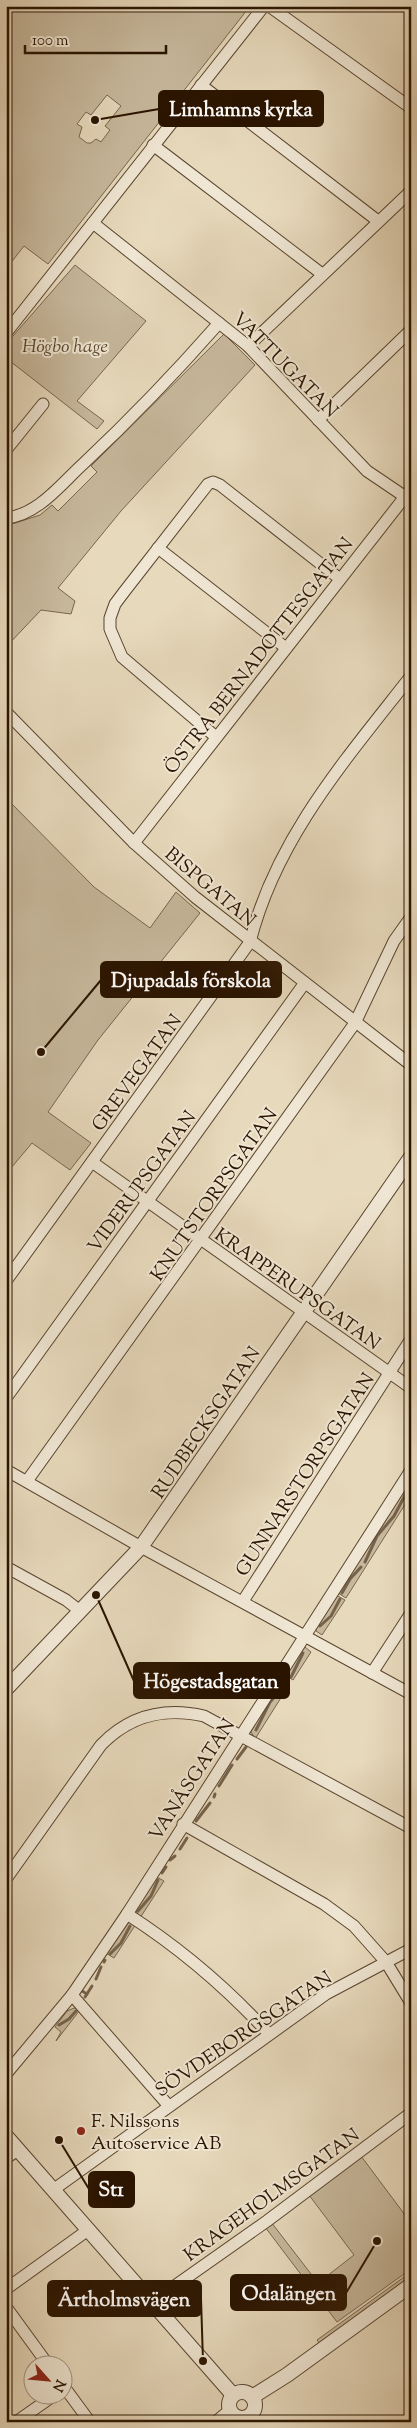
<svg xmlns="http://www.w3.org/2000/svg" width="417" height="2428" font-family="'Sorts Mill Goudy',serif">
<style>
.green{fill:#c7b89c;stroke:#78664e;fill-rule:evenodd}
.lines{fill:none;stroke-linecap:round;stroke-linejoin:round}
.stream{stroke:#75624a;stroke-width:3}
.minor-casing{stroke:#59452f;stroke-width:13}
.tertiary-casing{stroke:#59452f;stroke-width:16}
.minor{stroke:#efe6d3;stroke-width:11}
.tertiary{stroke:#efe6d3;stroke-width:14}
.poi-dot{fill:#8f2418;stroke:#efe6d3;stroke-width:2}
.labels{text-anchor:middle;stroke-width:4;stroke-linejoin:round;paint-order:stroke}
.park-label{font-size:19px;font-style:italic;fill:#59452f;stroke:#efe6d3}
.street-label{font-size:19px;fill:#2a1400;stroke:#efe6d3}
.poi-label{font-size:19px;fill:#2a1400;stroke:#efe6d3;text-anchor:start}
.leader{fill:none;stroke:#2a1400;stroke-width:2}
.callout-dot{fill:#2a1400;stroke:#efe6d3;stroke-width:2}
.callout{fill:#2a1400;stroke:#2a1400;stroke-width:2}
.callout-label{font-size:20px;text-anchor:middle;font-weight:bold;fill:#fff}
</style>
<rect width="100%" height="100%" fill="#e7d9bc"/>
<filter id="stains"><feTurbulence type="fractalNoise" baseFrequency=".004" numOctaves="4"/><feColorMatrix values="0 0 0 0 .2 0 0 0 0 .09 0 0 0 0 .02 0 0 0 .5 -.17"/></filter>
<radialGradient id="worn" r=".72"><stop offset=".6" stop-color="#630" stop-opacity="0"/><stop offset="1" stop-color="#630" stop-opacity=".3"/></radialGradient>
<g class="green">
<path d="M 6,6 L 245,6 L 247,10 L 48,264 L 24,246 L 6,269 ZM 107,95 L 121,106 L 105,126 L 110,130 L 101,142 L 96,139 L 91,143 L 87,143 L 79,137 L 82,127 L 77,124 L 86,112 L 91,115 Z"/>
<polygon points="75,265 146,321 77,401 104,421 97,429 6,358 6,344"/>
<polygon points="224,334 255,365 121,511 58,588 75,601 71,614 41,610 6,647 6,526 40,515 52,505 58,511 97,472 91,466"/>
<polygon points="6,798 94,887 150,928 176,892 200,913 98,1040 48,1112 91,1143 70,1170 32,1143 6,1174"/>
<polygon points="411,1479 411,1495 346,1598 338,1593"/>
<polygon points="336,1595 345,1600 322,1635 316,1631 316,1628"/>
<polygon points="305,1647 311,1652 293,1680 285,1675"/>
<polygon points="281,1680 289,1685 255,1739 250,1730"/>
<polygon points="155,1876 164,1881 140,1918 135,1909"/>
<polygon points="130,1922 136,1924 114,1958 106,1953 126,1924"/>
<polygon points="74,2008 80,2010 56,2041 61,2032 55,2027 67,2011"/>
<polygon points="361,2156 411,2223 411,2269 337,2322 265,2227 271,2222 318,2283 354,2255 309,2195"/>
<polygon points="411,2272 411,2278 320,2344 317,2340"/>
</g>
<g class="lines">
<g class="stream">
<polyline points="365,1562 377,1536 394,1516 411,1484"/>
<polyline points="342,1593 350,1579 361,1567"/>
<polyline points="320,1626 331,1616 340,1599"/>
<polyline points="291,1677 303,1653"/>
<polyline points="256,1730 270,1702 285,1686"/>
<polyline points="237,1759 246,1747"/>
<polyline points="219,1786 232,1765"/>
<polyline points="214,1797 215,1794"/>
<polyline points="196,1821 210,1803"/>
<polyline points="180,1849 187,1838"/>
<polyline points="170,1860 175,1856"/>
<polyline points="162,1873 166,1867"/>
<polyline points="138,1911 151,1896 158,1880"/>
<polyline points="110,1954 121,1943 130,1926"/>
<polyline points="104,1962 105,1960"/>
<polyline points="96,1979 101,1967"/>
<polyline points="82,1991 87,1994"/>
<polyline points="85,1997 92,1986"/>
<polyline points="59,2025 69,2019 76,2011"/>
</g>
<defs>
<g id="minor">
<polyline points="269,6 411,108"/>
<polyline points="201,85 378,221"/>
<polyline points="153,145 322,274"/>
<polyline points="93,223 248,346 367,471 404,496"/>
<polyline points="6,333 264,6"/>
<polyline points="248,346 411,191"/>
<polyline points="318,420 411,330"/>
<polyline points="6,450 43,404"/>
<path d="M 6,518 C 38,515 61,484 83,464 C 131,419 176,372 219,323"/>
<polyline points="158,548 286,648"/>
<polyline points="6,712 134,843 195,897 411,1065"/>
<polyline points="216,737 122,657 110,629 110,618 115,604 124,592 208,484 213,482 220,485 340,579"/>
<polyline points="134,843 411,489"/>
<polyline points="92,1162 411,1388"/>
<path d="M 6,1281 L 250,942 C 276,838 347,758 411,676"/>
<polyline points="6,1398 304,984"/>
<polyline points="6,1470 141,1547 411,1694"/>
<polyline points="27,1481 355,1023 394,941 411,917"/>
<polyline points="6,1567 66,1600 80,1611"/>
<polyline points="243,1601 411,1339"/>
<polyline points="372,1673 411,1613"/>
<polyline points="183,1824 324,1904 354,1926 386,1962 411,2003"/>
<path d="M 6,1879 L 101,1745 C 130,1715 164,1707 204,1716 L 411,1828"/>
<path d="M 127,1914 C 180,1948 226,1987 269,2034"/>
<polyline points="72,1995 168,2105"/>
<polyline points="6,2074 72,1995 127,1914 411,1470"/>
<polyline points="6,2158 18,2150"/>
<polyline points="53,2190 326,1994 411,1949"/>
<polyline points="6,2289 88,2230"/>
<polyline points="152,2302 267,2221 411,2113"/>
<polyline points="6,2307 49,2366"/>
<polyline points="62,2384 90,2422"/>
<polyline points="16,2422 53,2396"/>
</g>
<g id="tertiary">
<polyline points="6,1689 141,1547 411,1157"/>
<polyline points="6,2136 233,2395"/>
<circle cx="242" cy="2405" r="13"/>
<polyline points="252,2397 287,2375 411,2285"/>
<polyline points="218,2422 230,2412"/>
</g>
</defs>
<use href="#minor" class="minor-casing"/>
<use href="#tertiary" class="tertiary-casing"/>
<use href="#minor" class="minor"/>
<use href="#tertiary" class="tertiary"/>
</g>
<circle class="poi-dot" cx="81" cy="2131" r="5"/>
<g class="labels">
<g class="park-label">
<text x="65" y="352">Högbo hage</text>
</g>
<g class="street-label">
<text transform="translate(286 364) rotate(45)" y="7">VATTUGATAN</text>
<text transform="translate(258 655) rotate(-52)" y="7">ÖSTRA BERNADOTTESGATAN</text>
<text transform="translate(211 886) rotate(40)" y="7">BISPGATAN</text>
<text transform="translate(136 1072) rotate(-54)" y="7">GREVEGATAN</text>
<text transform="translate(141 1181) rotate(-54)" y="7">VIDERUPSGATAN</text>
<text transform="translate(213 1194) rotate(-55)" y="7">KNUTSTORPSGATAN</text>
<text transform="translate(298 1288) rotate(35)" y="7">KRAPPERUPSGATAN</text>
<text transform="translate(205 1422) rotate(-56)" y="7">RUDBECKSGATAN</text>
<text transform="translate(304 1474) rotate(-57)" y="7">GUNNARSTORPSGATAN</text>
<text transform="translate(191 1779) rotate(-57)" y="7">VANÅSGATAN</text>
<text transform="translate(243 2033) rotate(-34)" y="7">SÖVDEBORGSGATAN</text>
<text transform="translate(271 2194) rotate(-36)" y="7">KRAGEHOLMSGATAN</text>
</g>
<g class="poi-label">
<text x="91" y="2127">F. Nilssons<tspan x="91" dy="22">Autoservice AB</tspan></text>
</g>
</g>
<path class="leader" d="M95 120L159 109M41 1052L101 980M96 1595L134 1681M59 2140L89 2189M377 2241L346 2293M203 2361L201 2299"/>
<g class="callout-dot">
<circle cx="95" cy="120" r="5"/>
<circle cx="41" cy="1052" r="5"/>
<circle cx="96" cy="1595" r="5"/>
<circle cx="59" cy="2140" r="5"/>
<circle cx="377" cy="2241" r="5"/>
<circle cx="203" cy="2361" r="5"/>
</g>
<g class="callout">
<rect x="159" y="91" width="164" height="35" rx="5"/>
<rect x="101" y="962" width="180" height="35" rx="5"/>
<rect x="134" y="1663" width="155" height="35" rx="5"/>
<rect x="89" y="2172" width="45" height="35" rx="5"/>
<rect x="231" y="2275" width="115" height="35" rx="5"/>
<rect x="48" y="2281" width="153" height="35" rx="5"/>
</g>
<g class="callout-label">
<text x="241" y="116">Limhamns kyrka</text>
<text x="191" y="987">Djupadals förskola</text>
<text x="211" y="1688">Högestadsgatan</text>
<text x="111" y="2196">St1</text>
<text x="289" y="2300">Odalängen</text>
<text x="124" y="2306">Ärtholmsvägen</text>
</g>
<rect width="417" height="2428" fill="none" stroke="#e7d9bc" stroke-width="25"/>
<rect x="8" y="8" width="402" height="2413" fill="none" stroke="#2a1400" stroke-width="2.5"/>
<rect x="12" y="12" width="392" height="2403" fill="none" stroke="#2a1400"/>
<g transform="translate(48 2380) rotate(117)"><circle r="24" fill="#efe6d3" stroke="#a0927f"/>
<path d="M0-4L9 19L0 12L-9 19Z" fill="#8f2418"/>
<text y="-8" font-size="14" font-weight="bold" text-anchor="middle" fill="#2a1400">N</text>
</g>
<path d="M25 45v8h141v-8" fill="none" stroke="#2a1400" stroke-width="2.5"/>
<text x="32" y="45" font-size="15" fill="#2a1400" stroke="#efe6d3" stroke-width="4" paint-order="stroke">100 m</text>
<rect width="100%" height="100%" filter="url(#stains)"/>
<rect width="100%" height="100%" fill="url(#worn)"/>
</svg>
